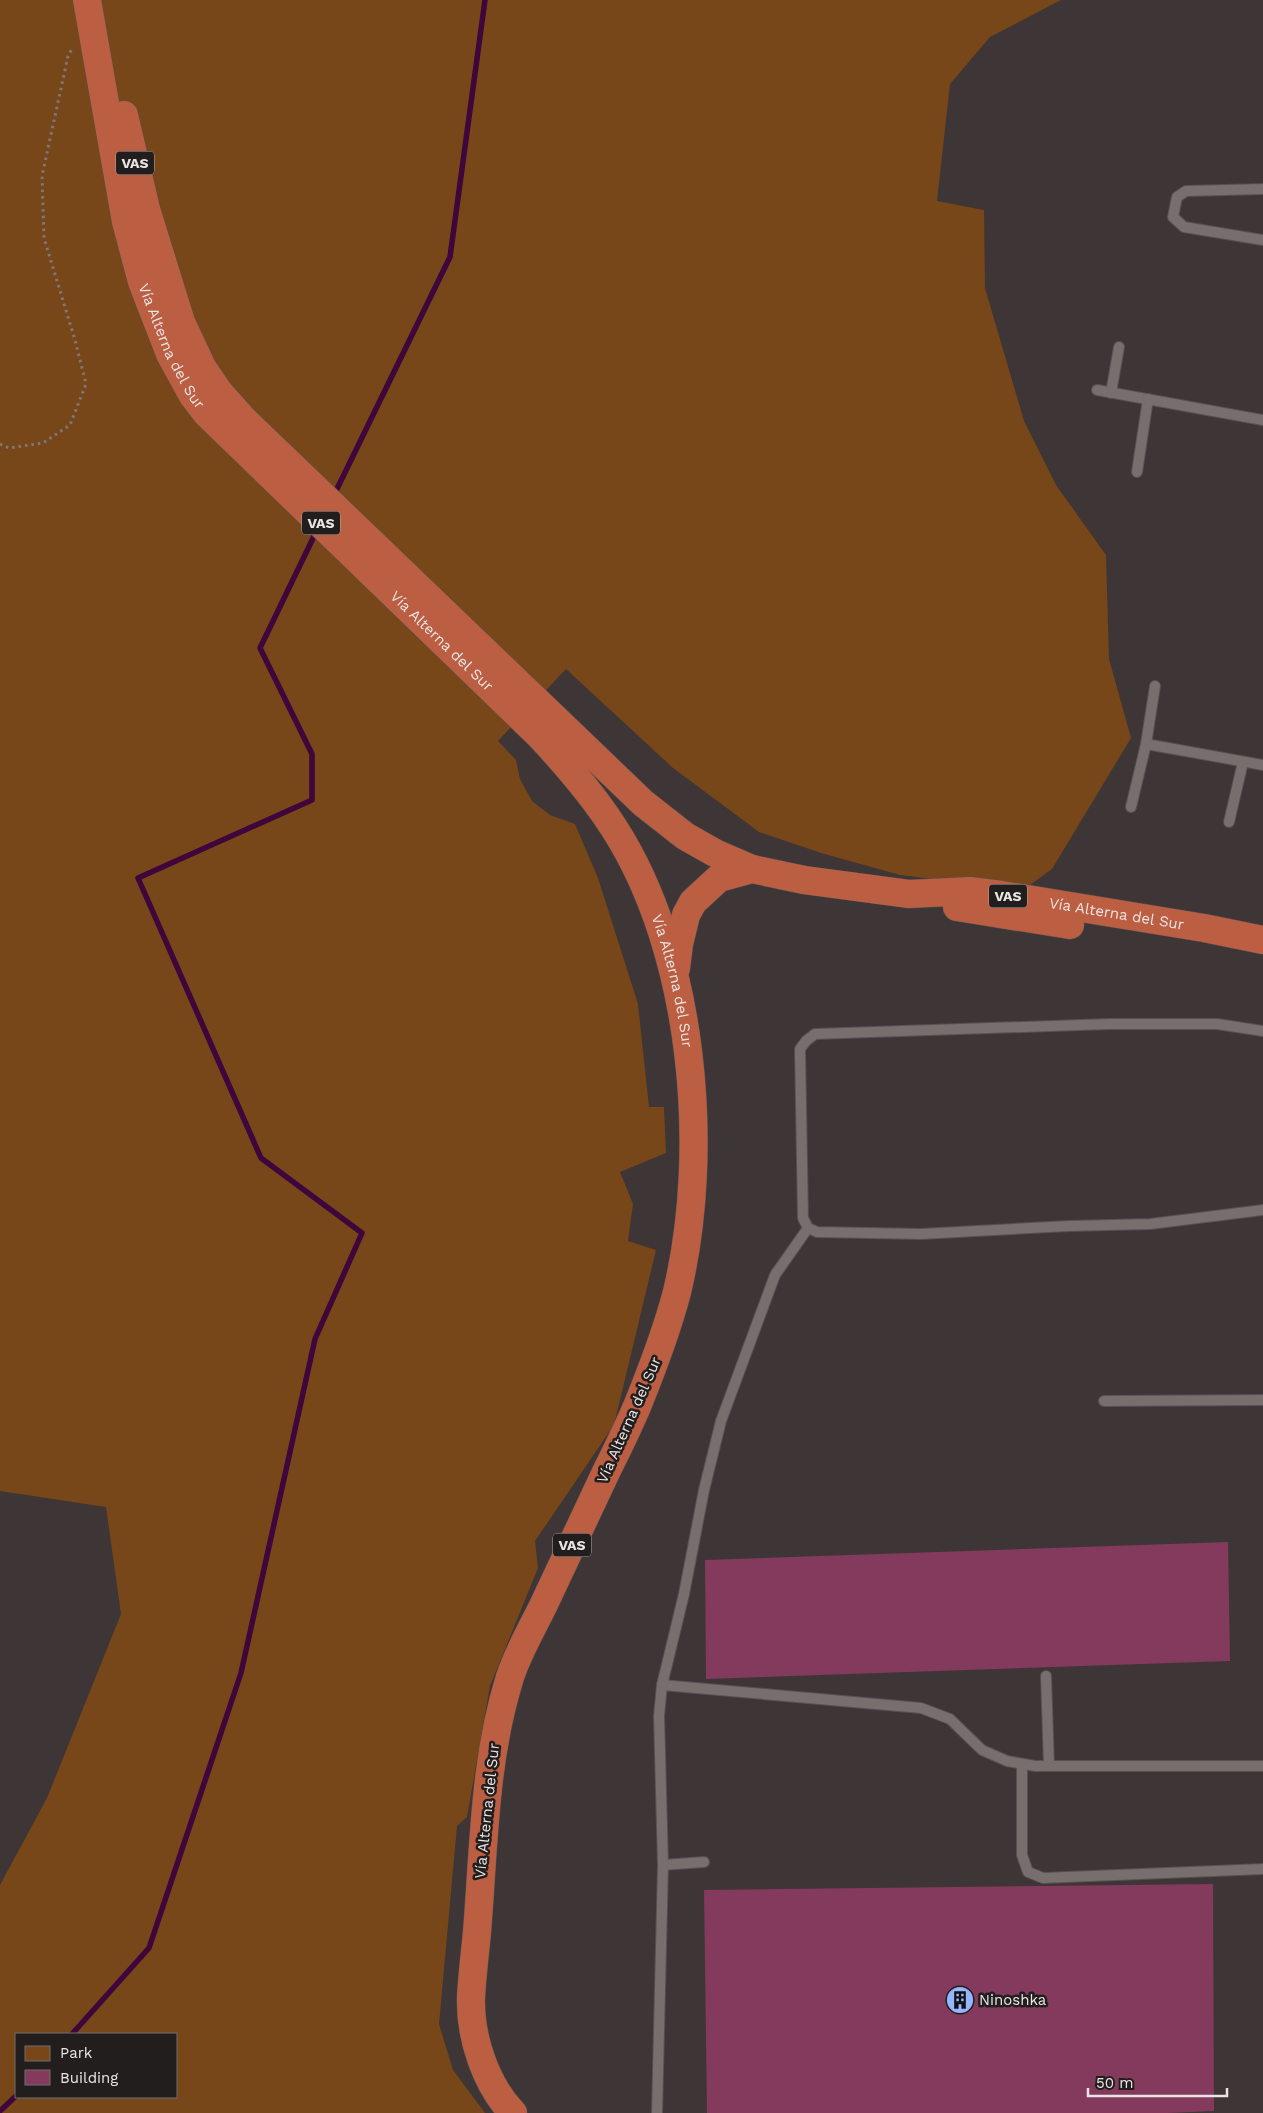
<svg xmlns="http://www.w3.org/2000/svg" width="1263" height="2113" font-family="'Work Sans',sans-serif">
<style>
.green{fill:#774619;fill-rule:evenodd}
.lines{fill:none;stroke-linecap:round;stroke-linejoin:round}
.stream{stroke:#3f063b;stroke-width:5.5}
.building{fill:#833a5c}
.service-casing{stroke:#575151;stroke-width:12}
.trunk-casing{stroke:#575151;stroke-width:29}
.path{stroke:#7f7778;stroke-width:3;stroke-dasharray:2.5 4;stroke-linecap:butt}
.service{stroke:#776e6e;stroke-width:10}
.trunk{stroke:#bb5e42;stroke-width:28}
.labels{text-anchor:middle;stroke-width:5;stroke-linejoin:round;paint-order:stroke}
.shield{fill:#221e1e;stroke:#aea9a9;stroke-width:1}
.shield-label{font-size:14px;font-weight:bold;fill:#eae4e5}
.street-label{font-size:15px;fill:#eae4e5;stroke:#221e1e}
.poi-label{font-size:15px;fill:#eae4e5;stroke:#221e1e;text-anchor:start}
</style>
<rect width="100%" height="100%" fill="#3e3536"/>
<path class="green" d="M 0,0 L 1061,0 L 990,37 L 950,84 L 937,201 L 984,210 L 985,288 L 1024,421 L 1056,485 L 1106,555 L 1109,659 L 1131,738 L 1052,869 L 1023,890 L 900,875 L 821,853 L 759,832 L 673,768 L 566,669 L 498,741 L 516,760 L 520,779 L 532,801 L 550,815 L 575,824 L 598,878 L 638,1004 L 649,1107 L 664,1107 L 666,1153 L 620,1172 L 633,1204 L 628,1241 L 656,1250 L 614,1425 L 535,1541 L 538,1568 L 490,1686 L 467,1817 L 457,1826 L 439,2024 L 453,2070 L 485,2113 L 0,2113 L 0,1885 L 47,1798 L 121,1614 L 106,1507 L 0,1491 ZM 16,2034 L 176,2034 L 176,2097 L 16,2097 Z"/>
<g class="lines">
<g class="stream">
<polyline points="334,495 450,257 485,0"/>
<polyline points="72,2034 149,1948 241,1673 315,1339 362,1233 261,1158 138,878 312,800 312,754 260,648 317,530"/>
<polyline points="0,2111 16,2096"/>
</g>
</g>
<g class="building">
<polygon points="1228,1542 1230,1661 706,1679 705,1560"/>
<polygon points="1213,1884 1214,2111 1168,2113 707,2113 704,1890"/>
</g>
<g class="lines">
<defs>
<g id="service">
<polyline points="1263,189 1186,191 1177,197 1173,217 1184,227 1263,240"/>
<polyline points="1097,390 1263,420"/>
<polyline points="1111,393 1119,347"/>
<polyline points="1137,472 1148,399"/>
<polyline points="1146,744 1263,765"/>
<polyline points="1131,807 1146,744 1155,686"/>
<polyline points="1229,822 1243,762"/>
<polyline points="1263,1031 1217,1024 1109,1024 815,1034 806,1041 800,1049 803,1218 808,1228 817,1232 921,1234 1069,1226 1150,1224 1263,1210"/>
<polyline points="1104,1401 1263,1400"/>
<polyline points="1046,1676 1049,1766"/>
<polyline points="662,1685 921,1708 950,1719 982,1750 1007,1761 1035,1766 1263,1766"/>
<polyline points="1022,1764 1022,1855 1028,1872 1043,1878 1263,1869"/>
<polyline points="663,1865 704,1862"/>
<polyline points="657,2113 663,1865 659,1716 662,1685 684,1594 704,1490 721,1421 775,1275 808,1228"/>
</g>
<g id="trunk">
<path id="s1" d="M 87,0 L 126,222 L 142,282 L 170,354 L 193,396 L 207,414 L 540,736 C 567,765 593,795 614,828 C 694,952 711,1150 677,1292 C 667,1330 653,1367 638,1404 C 629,1426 618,1448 607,1470 C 586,1515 565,1559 544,1604 C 533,1627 518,1652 510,1677 C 484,1760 484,1846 477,1932 C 475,1954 472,1976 471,1998 C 470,2038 486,2085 513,2113"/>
<path id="s2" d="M 124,115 L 146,209 L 181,322 L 202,367 L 219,392 L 243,419 L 643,803 L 685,836 L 715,853 L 752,869 L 804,880 L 909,894 L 970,891 L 1002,895 L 1204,928 L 1263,940"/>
<polyline points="957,907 1070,925"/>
<polyline points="676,968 679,944 686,915 693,902 719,878 752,869"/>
</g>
</defs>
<use href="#service" class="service-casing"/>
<use href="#trunk" class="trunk-casing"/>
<polyline class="path" points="0,444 9,448 43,443 70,425 86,384 75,340 44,238 42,176 68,56 72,49"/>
<use href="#service" class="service"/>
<use href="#trunk" class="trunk"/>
</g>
<defs>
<symbol id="building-disc" viewBox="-11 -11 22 22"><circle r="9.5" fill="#95b6fd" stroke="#221e1e"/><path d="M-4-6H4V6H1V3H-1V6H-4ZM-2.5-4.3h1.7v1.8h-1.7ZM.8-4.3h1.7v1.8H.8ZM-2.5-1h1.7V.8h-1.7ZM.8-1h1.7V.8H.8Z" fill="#111"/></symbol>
</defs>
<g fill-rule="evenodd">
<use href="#building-disc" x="944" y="1984" width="32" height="32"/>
</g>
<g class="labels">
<g class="shield">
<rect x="116" y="151.5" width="38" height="23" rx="4"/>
<rect x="302" y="511.5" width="38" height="23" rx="4"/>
<rect x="989" y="884.5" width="38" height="23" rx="4"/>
<rect x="553" y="1533.5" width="38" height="23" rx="4"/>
</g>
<g class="shield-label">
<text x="135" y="168">VAS</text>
<text x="321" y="528">VAS</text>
<text x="1008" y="901">VAS</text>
<text x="572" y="1550">VAS</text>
</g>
<g class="street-label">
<text dy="5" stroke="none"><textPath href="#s1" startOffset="358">Vía Alterna del Sur</textPath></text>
<text dy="5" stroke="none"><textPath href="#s1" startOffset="762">Vía Alterna del Sur</textPath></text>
<text dy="5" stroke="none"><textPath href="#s2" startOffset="1382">Vía Alterna del Sur</textPath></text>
<text dy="5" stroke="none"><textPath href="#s1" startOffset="1182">Vía Alterna del Sur</textPath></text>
<text transform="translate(629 1420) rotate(-66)" y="5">Vía Alterna del Sur</text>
<text transform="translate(487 1811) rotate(-84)" y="5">Vía Alterna del Sur</text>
</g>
<g class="poi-label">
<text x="979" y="2005">Ninoshka</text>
</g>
</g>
<rect x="15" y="2033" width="162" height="65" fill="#221e1e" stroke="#726d6e"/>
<rect x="25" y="2046" width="25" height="15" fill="#774619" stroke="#726d6e"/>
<text x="60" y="2058" font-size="15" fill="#eae4e5">Park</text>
<rect x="25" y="2070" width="25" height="15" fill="#833a5c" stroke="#726d6e"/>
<text x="60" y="2083" font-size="15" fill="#eae4e5">Building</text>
<path d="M1088 2088v8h139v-8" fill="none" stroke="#eae4e5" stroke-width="2.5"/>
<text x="1096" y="2088" font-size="15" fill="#eae4e5" stroke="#221e1e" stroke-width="4" paint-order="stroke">50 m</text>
</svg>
